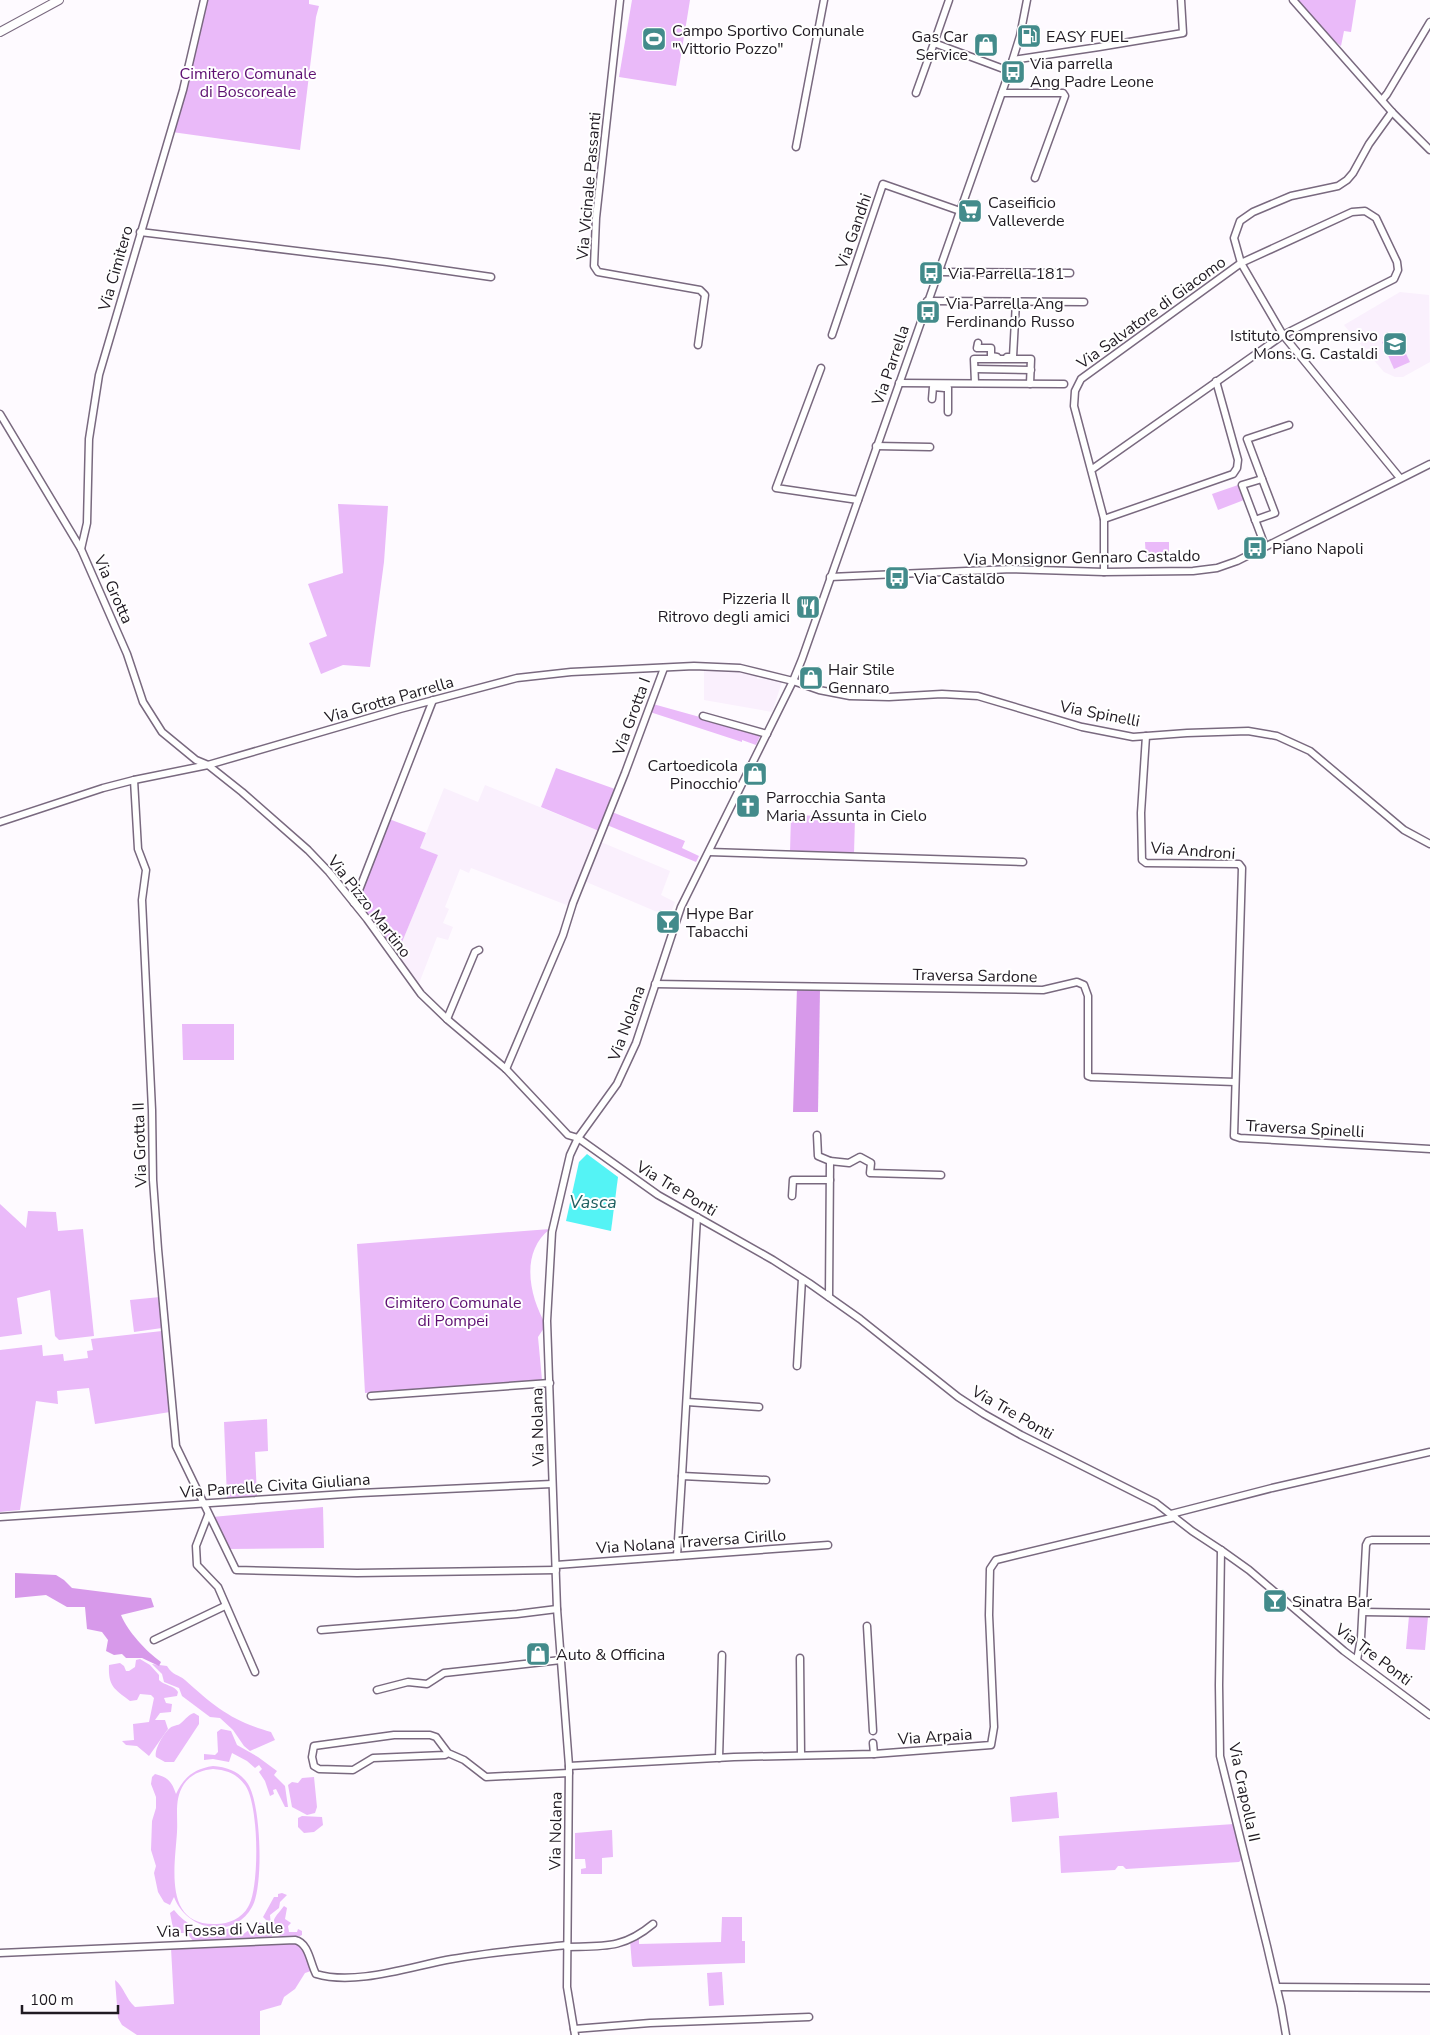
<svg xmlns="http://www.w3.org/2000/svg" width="1430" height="2035" font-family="'Nunito Sans',sans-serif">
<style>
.built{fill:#faf0fd}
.green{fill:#eabaf9;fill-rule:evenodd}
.forest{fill:#d799ea}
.water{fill:#54f3f5}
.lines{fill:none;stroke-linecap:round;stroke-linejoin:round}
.minor-casing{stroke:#79697f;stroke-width:9}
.major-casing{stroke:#79697f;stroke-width:10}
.minor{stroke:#fff;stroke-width:6}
.major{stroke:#fff;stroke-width:8}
.labels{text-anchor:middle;stroke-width:4;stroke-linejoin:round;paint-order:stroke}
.poi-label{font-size:16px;fill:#201a22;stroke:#fff;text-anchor:start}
.park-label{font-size:16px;fill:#5d0f71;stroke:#fff}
.street-label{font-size:16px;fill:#201a22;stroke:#fff}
.water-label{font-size:18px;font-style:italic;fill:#1f6061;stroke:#fff}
</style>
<rect width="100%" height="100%" fill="#fefaff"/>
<g class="built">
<polygon points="1400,292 1429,295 1430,362 1403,377 1395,377 1384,372 1344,325"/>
<polygon points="704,668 739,670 758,674 757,679 771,678 782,682 772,712 704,700"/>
<polygon points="485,785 599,831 595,841 592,841 569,906 471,868 469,873 460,869 445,907 449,909 443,923 453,927 448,940 437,937 418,986 396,956 438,855 420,848 444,788 478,802"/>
<polygon points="601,842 670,871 661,895 675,902 669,917 584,881"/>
</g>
<g class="green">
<polygon points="206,0 309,0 309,4 319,6 316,17 300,150 172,132"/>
<polygon points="632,0 690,0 676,86 619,77"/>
<polygon points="1298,0 1356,0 1351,32 1344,31 1341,46 1332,39"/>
<polygon points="1397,335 1410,362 1394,369 1382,342"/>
<polygon points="1238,485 1244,500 1218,510 1212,494"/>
<polygon points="338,504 388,506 384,562 370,667 343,665 321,674 309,643 327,636 308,584 343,573"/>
<polygon points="1145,542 1169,542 1169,557 1146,558"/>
<polygon points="653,704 761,734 756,745 742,740 742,742 650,712"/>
<polygon points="556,768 615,789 599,831 541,807"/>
<polygon points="612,812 685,841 682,848 699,856 696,862 607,825"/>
<polygon points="791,815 855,817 854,854 790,852"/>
<polygon points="389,819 426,833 420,848 438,855 400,947 392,941 389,946 357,902"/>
<polygon points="182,1024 234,1024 234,1060 183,1060"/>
<polygon points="0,1204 26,1228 28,1211 56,1212 58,1231 83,1229 94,1336 59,1340 55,1336 50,1290 17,1298 22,1334 0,1337"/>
<path d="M 550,1229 C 520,1252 529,1296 546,1325 L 538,1337 L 542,1380 L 365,1393 L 357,1244 Z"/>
<polygon points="160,1297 162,1328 134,1332 130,1300"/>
<polygon points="162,1331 170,1412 95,1424 89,1388 57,1391 58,1404 36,1401 20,1510 0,1512 0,1350 42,1345 43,1356 63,1354 64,1361 88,1358 87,1351 93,1350 91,1339"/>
<polygon points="267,1419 268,1451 255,1452 257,1496 227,1498 224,1422"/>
<polygon points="323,1507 324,1548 227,1549 212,1517"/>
<polygon points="1409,1616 1428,1617 1425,1650 1406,1649"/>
<path d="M 140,1659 L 150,1665 L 159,1675 L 159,1680 C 165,1686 174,1685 178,1692 L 177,1696 L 164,1698 L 166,1703 L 172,1704 L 171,1712 L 160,1713 L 155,1720 L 165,1720 L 168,1729 L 149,1756 L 137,1746 L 126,1745 L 122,1741 L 134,1740 L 133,1724 L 149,1722 L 154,1698 L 151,1695 L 140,1694 L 137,1700 L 130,1701 C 114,1689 108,1686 109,1665 L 120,1663 L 124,1666 L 126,1671 L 129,1671 L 135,1667 L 136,1660 Z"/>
<path d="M 152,1664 L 167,1666 C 173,1676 178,1674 185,1680 C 215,1707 232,1721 271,1732 L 275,1740 L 250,1751 L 244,1746 L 233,1730 L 220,1718 L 210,1717 L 182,1696 L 179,1688 L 164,1682 L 162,1674 Z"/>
<path d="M 194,1713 L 199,1716 L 199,1724 L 174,1762 L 165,1762 L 156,1757 C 154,1749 164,1733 170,1728 C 173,1725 178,1726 181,1723 C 186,1719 188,1715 194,1713 Z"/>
<polygon points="221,1729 231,1731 237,1745 258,1757 277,1771 274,1775 285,1786 288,1807 285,1807 276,1789 273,1790 274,1794 270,1796 265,1781 259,1772 262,1769 259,1765 255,1768 247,1761 232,1753 229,1762 213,1759 204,1760 204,1754 215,1755 218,1752 217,1732"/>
<path d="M 213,1766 C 228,1767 240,1772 248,1784 C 261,1804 264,1887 252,1907 C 234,1940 187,1931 174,1897 L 170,1905 L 164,1902 L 158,1892 L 154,1873 L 156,1866 L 151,1850 L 152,1821 L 156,1808 L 156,1797 L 151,1784 L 152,1777 L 155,1774 C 168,1777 172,1782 176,1794 C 184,1777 194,1769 213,1766 ZM 213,1769 C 227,1770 237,1774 245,1785 C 259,1803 260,1888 248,1907 C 242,1918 229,1924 216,1924 C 163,1926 175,1866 177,1832 C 178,1815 174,1799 184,1784 C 191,1774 202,1770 213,1769 Z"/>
<polygon points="314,1777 317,1807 315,1813 307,1815 292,1807 288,1785 292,1782 298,1783 302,1778"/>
<polygon points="1057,1792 1059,1818 1012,1822 1010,1797"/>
<polygon points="302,1816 322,1817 323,1825 314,1832 304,1833 298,1827 298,1818"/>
<polygon points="1234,1824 1242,1859 1239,1862 1126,1869 1123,1866 1118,1866 1115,1870 1061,1873 1059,1836"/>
<polygon points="612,1830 613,1857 602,1858 602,1874 581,1874 581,1869 586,1868 585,1859 575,1859 575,1833"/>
<path d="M 282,1893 L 287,1895 L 280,1902 L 279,1908 L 270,1915 L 272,1936 L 270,1937 L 193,1941 L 187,1933 L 179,1933 L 173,1928 L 170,1913 L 174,1910 C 192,1932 211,1933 237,1927 L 241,1936 L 259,1922 L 264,1925 L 267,1921 L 263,1917 L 274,1897 L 278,1897 L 278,1894 Z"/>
<path d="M 284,1906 L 287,1908 L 285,1919 L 291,1923 L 288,1926 L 289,1932 L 297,1932 L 298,1929 L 302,1931 L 302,1935 L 300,1936 L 283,1937 L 275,1934 C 271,1918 275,1918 284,1906 Z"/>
<polygon points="722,1917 742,1917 742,1941 745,1941 745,1963 633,1967 632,1965 630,1940 639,1939 639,1944 721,1942"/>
<path d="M 294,1942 L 303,1948 L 311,1971 L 305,1973 L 295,1989 L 284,1997 L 281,2005 L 260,2011 L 260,2035 L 137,2035 L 122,2025 L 118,2018 L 115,1980 C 124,1987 126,1999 135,2007 L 174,2004 L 171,1948 Z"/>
<polygon points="722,1972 724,2005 709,2006 707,1973"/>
</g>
<g class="forest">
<polygon points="797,988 820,989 818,1112 793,1112"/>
<path d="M 15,1573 L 56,1575 L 64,1580 L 72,1588 L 151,1598 L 154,1607 L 121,1615 C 128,1632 146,1651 161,1662 L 159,1666 L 142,1658 L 126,1658 L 122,1654 L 114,1655 L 106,1651 L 108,1640 L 102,1632 L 87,1629 L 85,1607 L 67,1607 L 46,1595 L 15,1598 Z"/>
</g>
<polygon class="water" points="587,1154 618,1177 611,1231 566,1221 579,1162"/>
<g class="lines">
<defs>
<g id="minor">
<polyline points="620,0 596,218 594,266 598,272 700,290 705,295 698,345"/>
<polyline points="949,0 934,43 1009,71"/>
<polyline points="1293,0 1392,112 1430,150"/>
<polyline points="1013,60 1099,47 1183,33 1181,0"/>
<polyline points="916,93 934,43"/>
<polyline points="1002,93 1063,93 1065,96 1035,178"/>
<polyline points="1382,100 1387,94 1430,22"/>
<polyline points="1392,112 1369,144 1353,173 1347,180 1338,186 1291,196 1253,212 1240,221 1234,238 1241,263 1283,335 1400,478"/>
<polyline points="796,147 824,0"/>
<polyline points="140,232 387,262 491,277"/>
<polyline points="938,272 1070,273"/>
<polyline points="927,301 1084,302"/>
<polyline points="832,335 883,184 960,211"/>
<polyline points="978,343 977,348 991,348 991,356 997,357"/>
<polyline points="1007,357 1013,357 1016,302"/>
<polyline points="821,368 776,488 858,500"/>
<polyline points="975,369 1031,370"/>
<polyline points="899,383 1064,384"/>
<polyline points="975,383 974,359 1031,359 1030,384"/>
<polyline points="945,388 948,388 948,412"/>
<polyline points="932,399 933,387 945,388 945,384"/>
<polyline points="0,414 81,549 127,654 143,702 162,732 196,760 208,765 242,792 308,850 329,872 367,919 421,994 448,1020 506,1069 568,1135 578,1138 658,1195 773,1260 809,1283 860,1319 958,1397 984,1414 1021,1435 1156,1503 1192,1531 1221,1550 1249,1570 1344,1651 1430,1715"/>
<polyline points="876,446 930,447"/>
<polyline points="1091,470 1283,335 1394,279 1398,270 1397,262 1376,218 1365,211 1352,212 1241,263 1081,379 1075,391 1074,406 1104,519 1104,572"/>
<polyline points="1104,519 1233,474 1237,468 1238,460 1216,381"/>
<polyline points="1255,520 1275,513 1262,479"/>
<polyline points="1265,546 1242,485 1262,479 1247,439 1289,425"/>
<polyline points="81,549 87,523 89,439 99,375 183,90 204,0"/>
<polyline points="830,577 1012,569 1104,572 1193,571 1217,568 1237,561 1430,464"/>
<polyline points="703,716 767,734"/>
<polyline points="1146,736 1141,813 1142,860 1146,863 1239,864 1242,868 1234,1136 1240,1138 1430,1149"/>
<polyline points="134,780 138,849 146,870 142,900 152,1110 153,1180 158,1249 176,1446 236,1570 357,1573 556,1570"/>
<polyline points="0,822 103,788 134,780 208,765 400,709 517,678 571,672 694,666 740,668 793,681 819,690 850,696 889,697 942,694 978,696 1082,727 1133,737 1187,733 1248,731 1277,736 1310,751 1404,830 1430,844"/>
<polyline points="709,852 1023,862"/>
<polyline points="354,903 433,700"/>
<polyline points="655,984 1043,990 1077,982 1084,985 1088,996 1088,1076 1091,1077 1235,1082"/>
<polyline points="447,1019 475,952 479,950"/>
<polyline points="506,1069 563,935 573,903 625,773 664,668"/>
<polyline points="817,1135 818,1156 830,1161 829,1297"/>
<polyline points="830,1161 849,1163 860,1157 871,1163 870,1173 941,1175"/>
<polyline points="792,1196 793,1180 830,1180"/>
<polyline points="797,1366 802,1279"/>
<polyline points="371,1396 550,1383"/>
<polyline points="687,1402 759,1407"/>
<polyline points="682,1476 697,1217"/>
<polyline points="1171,1514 1272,1488 1430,1452"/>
<polyline points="208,1515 196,1546 197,1565 218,1587 255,1672"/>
<polyline points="0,1517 360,1493 552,1484"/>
<polyline points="1221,1550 1219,1685 1220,1756 1267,1946 1281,2006 1286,2035"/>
<polyline points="677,1556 682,1476 766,1480"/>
<polyline points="556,1565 828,1545"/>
<polyline points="1363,1612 1430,1613"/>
<polyline points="867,1626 873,1731"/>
<polyline points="321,1630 517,1614 557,1609"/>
<polyline points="154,1640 225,1606"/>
<polyline points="800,1658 801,1755"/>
<polyline points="1357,1660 1361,1638 1366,1545 1368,1541 1372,1540 1430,1540"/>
<polyline points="377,1690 408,1682 427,1684 444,1673 561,1660"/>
<polyline points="873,1743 874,1754"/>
<polyline points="448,1753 445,1755 373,1758 353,1770 319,1769 314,1766 312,1757 314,1746 394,1735 430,1735 436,1737 448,1753 464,1760 486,1777 569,1773"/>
<polyline points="719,1758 722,1655"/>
<polyline points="569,1766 734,1757 874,1754 991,1745 994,1727 989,1615 990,1569 996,1560 1175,1517"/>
<path d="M 567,1947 C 604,1946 623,1949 653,1924"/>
<path d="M 0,1953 L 295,1940 C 309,1943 310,1963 316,1974 C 356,1986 412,1966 452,1959 C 490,1952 529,1949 567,1945"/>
<polyline points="1277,1987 1430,1988"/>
<polyline points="574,2029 650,2023 809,2017"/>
<polyline points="575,2035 567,1987 569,1766 557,1609 547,1321 552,1232 570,1155 578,1138 617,1084 636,1043 681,907 793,681 802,659 1006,81 1020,36 1027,0"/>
</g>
<polyline id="major" points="0,32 59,0"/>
</defs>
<use href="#minor" class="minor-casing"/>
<use href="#major" class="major-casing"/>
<use href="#minor" class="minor"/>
<use href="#major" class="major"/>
</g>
<defs>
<symbol id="fuel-square" viewBox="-11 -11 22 22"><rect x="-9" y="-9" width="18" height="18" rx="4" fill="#438b8b" stroke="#fff"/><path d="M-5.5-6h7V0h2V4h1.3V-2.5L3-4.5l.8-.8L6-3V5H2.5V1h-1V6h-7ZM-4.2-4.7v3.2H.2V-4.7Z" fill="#fff"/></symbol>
<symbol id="stadium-square" viewBox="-11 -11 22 22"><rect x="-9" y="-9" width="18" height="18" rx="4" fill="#438b8b" stroke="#fff"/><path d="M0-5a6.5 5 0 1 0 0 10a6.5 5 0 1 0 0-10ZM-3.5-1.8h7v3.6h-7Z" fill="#fff"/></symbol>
<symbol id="shop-square" viewBox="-11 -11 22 22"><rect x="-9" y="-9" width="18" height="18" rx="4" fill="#438b8b" stroke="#fff"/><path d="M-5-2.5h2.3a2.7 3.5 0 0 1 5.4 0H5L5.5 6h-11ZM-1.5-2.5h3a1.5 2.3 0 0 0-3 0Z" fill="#fff"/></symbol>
<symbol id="bus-square" viewBox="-11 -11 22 22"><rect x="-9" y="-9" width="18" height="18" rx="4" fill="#438b8b" stroke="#fff"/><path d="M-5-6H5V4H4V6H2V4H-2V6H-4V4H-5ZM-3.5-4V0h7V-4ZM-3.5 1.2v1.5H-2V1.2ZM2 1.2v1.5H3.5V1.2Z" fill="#fff"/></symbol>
<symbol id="supermarket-square" viewBox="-11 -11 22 22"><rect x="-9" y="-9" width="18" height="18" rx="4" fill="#438b8b" stroke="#fff"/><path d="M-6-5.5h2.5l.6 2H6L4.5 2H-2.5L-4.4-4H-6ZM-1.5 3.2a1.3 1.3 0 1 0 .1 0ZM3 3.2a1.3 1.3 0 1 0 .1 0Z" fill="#fff"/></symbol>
<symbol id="school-square" viewBox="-11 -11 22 22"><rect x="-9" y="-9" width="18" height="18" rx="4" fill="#438b8b" stroke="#fff"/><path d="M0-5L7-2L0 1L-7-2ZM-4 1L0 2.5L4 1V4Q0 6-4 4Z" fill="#fff"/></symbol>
<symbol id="restaurant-square" viewBox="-11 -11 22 22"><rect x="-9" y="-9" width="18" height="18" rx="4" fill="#438b8b" stroke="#fff"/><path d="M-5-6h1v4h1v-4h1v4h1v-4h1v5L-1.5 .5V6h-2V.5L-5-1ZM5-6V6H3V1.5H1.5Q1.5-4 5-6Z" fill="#fff"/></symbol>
<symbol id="church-square" viewBox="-11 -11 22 22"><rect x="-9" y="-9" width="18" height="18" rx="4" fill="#438b8b" stroke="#fff"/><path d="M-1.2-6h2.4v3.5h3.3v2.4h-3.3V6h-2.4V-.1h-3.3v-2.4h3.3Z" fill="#fff"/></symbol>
<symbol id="bar-square" viewBox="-11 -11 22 22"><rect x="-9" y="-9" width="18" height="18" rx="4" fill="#438b8b" stroke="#fff"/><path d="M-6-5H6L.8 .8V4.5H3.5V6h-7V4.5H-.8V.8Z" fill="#fff"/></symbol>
</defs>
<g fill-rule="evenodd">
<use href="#fuel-square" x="1015" y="22" width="28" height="28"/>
<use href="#stadium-square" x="640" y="25" width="28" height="28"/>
<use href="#shop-square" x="972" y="31" width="28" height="28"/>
<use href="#bus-square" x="999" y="58" width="28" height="28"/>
<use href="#supermarket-square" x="956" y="197" width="28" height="28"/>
<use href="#bus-square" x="917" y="259" width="28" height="28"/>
<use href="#bus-square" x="914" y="298" width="28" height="28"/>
<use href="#school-square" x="1381" y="330" width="28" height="28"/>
<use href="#bus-square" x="1241" y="534" width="28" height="28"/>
<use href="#bus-square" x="883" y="564" width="28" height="28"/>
<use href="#restaurant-square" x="794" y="593" width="28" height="28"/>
<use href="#shop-square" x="797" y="664" width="28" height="28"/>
<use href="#shop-square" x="741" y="760" width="28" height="28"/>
<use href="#church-square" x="734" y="792" width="28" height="28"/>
<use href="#bar-square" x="654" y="908" width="28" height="28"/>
<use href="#bar-square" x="1261" y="1587" width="28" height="28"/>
<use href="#shop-square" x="524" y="1640" width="28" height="28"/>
</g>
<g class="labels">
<g class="poi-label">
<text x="672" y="36">Campo Sportivo Comunale<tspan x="672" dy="18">"Vittorio Pozzo"</tspan></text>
<text x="968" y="42" text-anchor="end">Gas Car<tspan x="968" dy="18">Service</tspan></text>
<text x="1046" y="42">EASY FUEL</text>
<text x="1030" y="69">Via parrella<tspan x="1030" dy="18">Ang Padre Leone</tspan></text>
<text x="988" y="208">Caseificio<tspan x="988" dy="18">Valleverde</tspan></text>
<text x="948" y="279">Via Parrella 181</text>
<text x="946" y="309">Via Parrella Ang<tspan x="946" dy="18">Ferdinando Russo</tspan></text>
<text x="1378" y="341" text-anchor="end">Istituto Comprensivo<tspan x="1378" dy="18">Mons. G. Castaldi</tspan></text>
<text x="1272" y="554">Piano Napoli</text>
<text x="914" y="584">Via Castaldo</text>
<text x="790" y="604" text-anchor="end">Pizzeria Il<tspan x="790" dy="18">Ritrovo degli amici</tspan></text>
<text x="828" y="675">Hair Stile<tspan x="828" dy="18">Gennaro</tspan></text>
<text x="738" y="771" text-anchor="end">Cartoedicola<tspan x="738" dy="18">Pinocchio</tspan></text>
<text x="766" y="803">Parrocchia Santa<tspan x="766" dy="18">Maria Assunta in Cielo</tspan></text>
<text x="686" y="919">Hype Bar<tspan x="686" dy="18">Tabacchi</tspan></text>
<text x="1292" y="1607">Sinatra Bar</text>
<text x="556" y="1660">Auto &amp; Officina</text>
</g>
<g class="park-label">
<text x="248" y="79">Cimitero Comunale<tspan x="248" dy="18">di Boscoreale</tspan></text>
<text x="453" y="1308">Cimitero Comunale<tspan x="453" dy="18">di Pompei</tspan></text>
</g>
<g class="street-label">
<text transform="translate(588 186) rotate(-85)" y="6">Via Vicinale Passanti</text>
<text transform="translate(853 231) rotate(-71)" y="6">Via Gandhi</text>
<text transform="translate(115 268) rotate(-74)" y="6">Via Cimitero</text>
<text transform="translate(1151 312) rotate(-36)" y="6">Via Salvatore di Giacomo</text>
<text transform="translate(890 365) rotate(-71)" y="6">Via Parrella</text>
<text transform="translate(1082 557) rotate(-1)" y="6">Via Monsignor Gennaro Castaldo</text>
<text transform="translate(114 589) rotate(66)" y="6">Via Grotta</text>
<text transform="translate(389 699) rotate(-16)" y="6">Via Grotta Parrella</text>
<text transform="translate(1100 713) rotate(11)" y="6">Via Spinelli</text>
<text transform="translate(631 716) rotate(-70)" y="6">Via Grotta I</text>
<text transform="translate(1193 850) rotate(4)" y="6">Via Androni</text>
<text transform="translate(370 906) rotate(52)" y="6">Via Pizzo Martino</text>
<text transform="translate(975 975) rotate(1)" y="6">Traversa Sardone</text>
<text transform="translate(626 1023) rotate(-70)" y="6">Via Nolana</text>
<text transform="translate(1305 1128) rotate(3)" y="6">Traversa Spinelli</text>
<text transform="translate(139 1145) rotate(-92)" y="6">Via Grotta II</text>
<text transform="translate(677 1188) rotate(31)" y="6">Via Tre Ponti</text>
<text transform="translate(1013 1412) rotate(30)" y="6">Via Tre Ponti</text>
<text transform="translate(537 1427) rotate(-91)" y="6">Via Nolana</text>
<text transform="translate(275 1485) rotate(-4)" y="6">Via Parrelle Civita Giuliana</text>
<text transform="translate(691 1541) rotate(-4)" y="6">Via Nolana Traversa Cirillo</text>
<text transform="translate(1374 1654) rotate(37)" y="6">Via Tre Ponti</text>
<text transform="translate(935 1736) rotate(-4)" y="6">Via Arpaia</text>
<text transform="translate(1245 1792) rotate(78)" y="6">Via Crapolla II</text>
<text transform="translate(555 1831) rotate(-89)" y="6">Via Nolana</text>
<text transform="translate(220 1929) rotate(-2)" y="6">Via Fossa di Valle</text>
</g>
<g class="water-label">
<text x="593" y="1208">Vasca</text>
</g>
</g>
<path d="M22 2005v8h96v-8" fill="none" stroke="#201a22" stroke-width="2.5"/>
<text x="30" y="2005" font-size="15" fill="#201a22" stroke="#ffffff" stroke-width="4" paint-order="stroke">100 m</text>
</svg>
